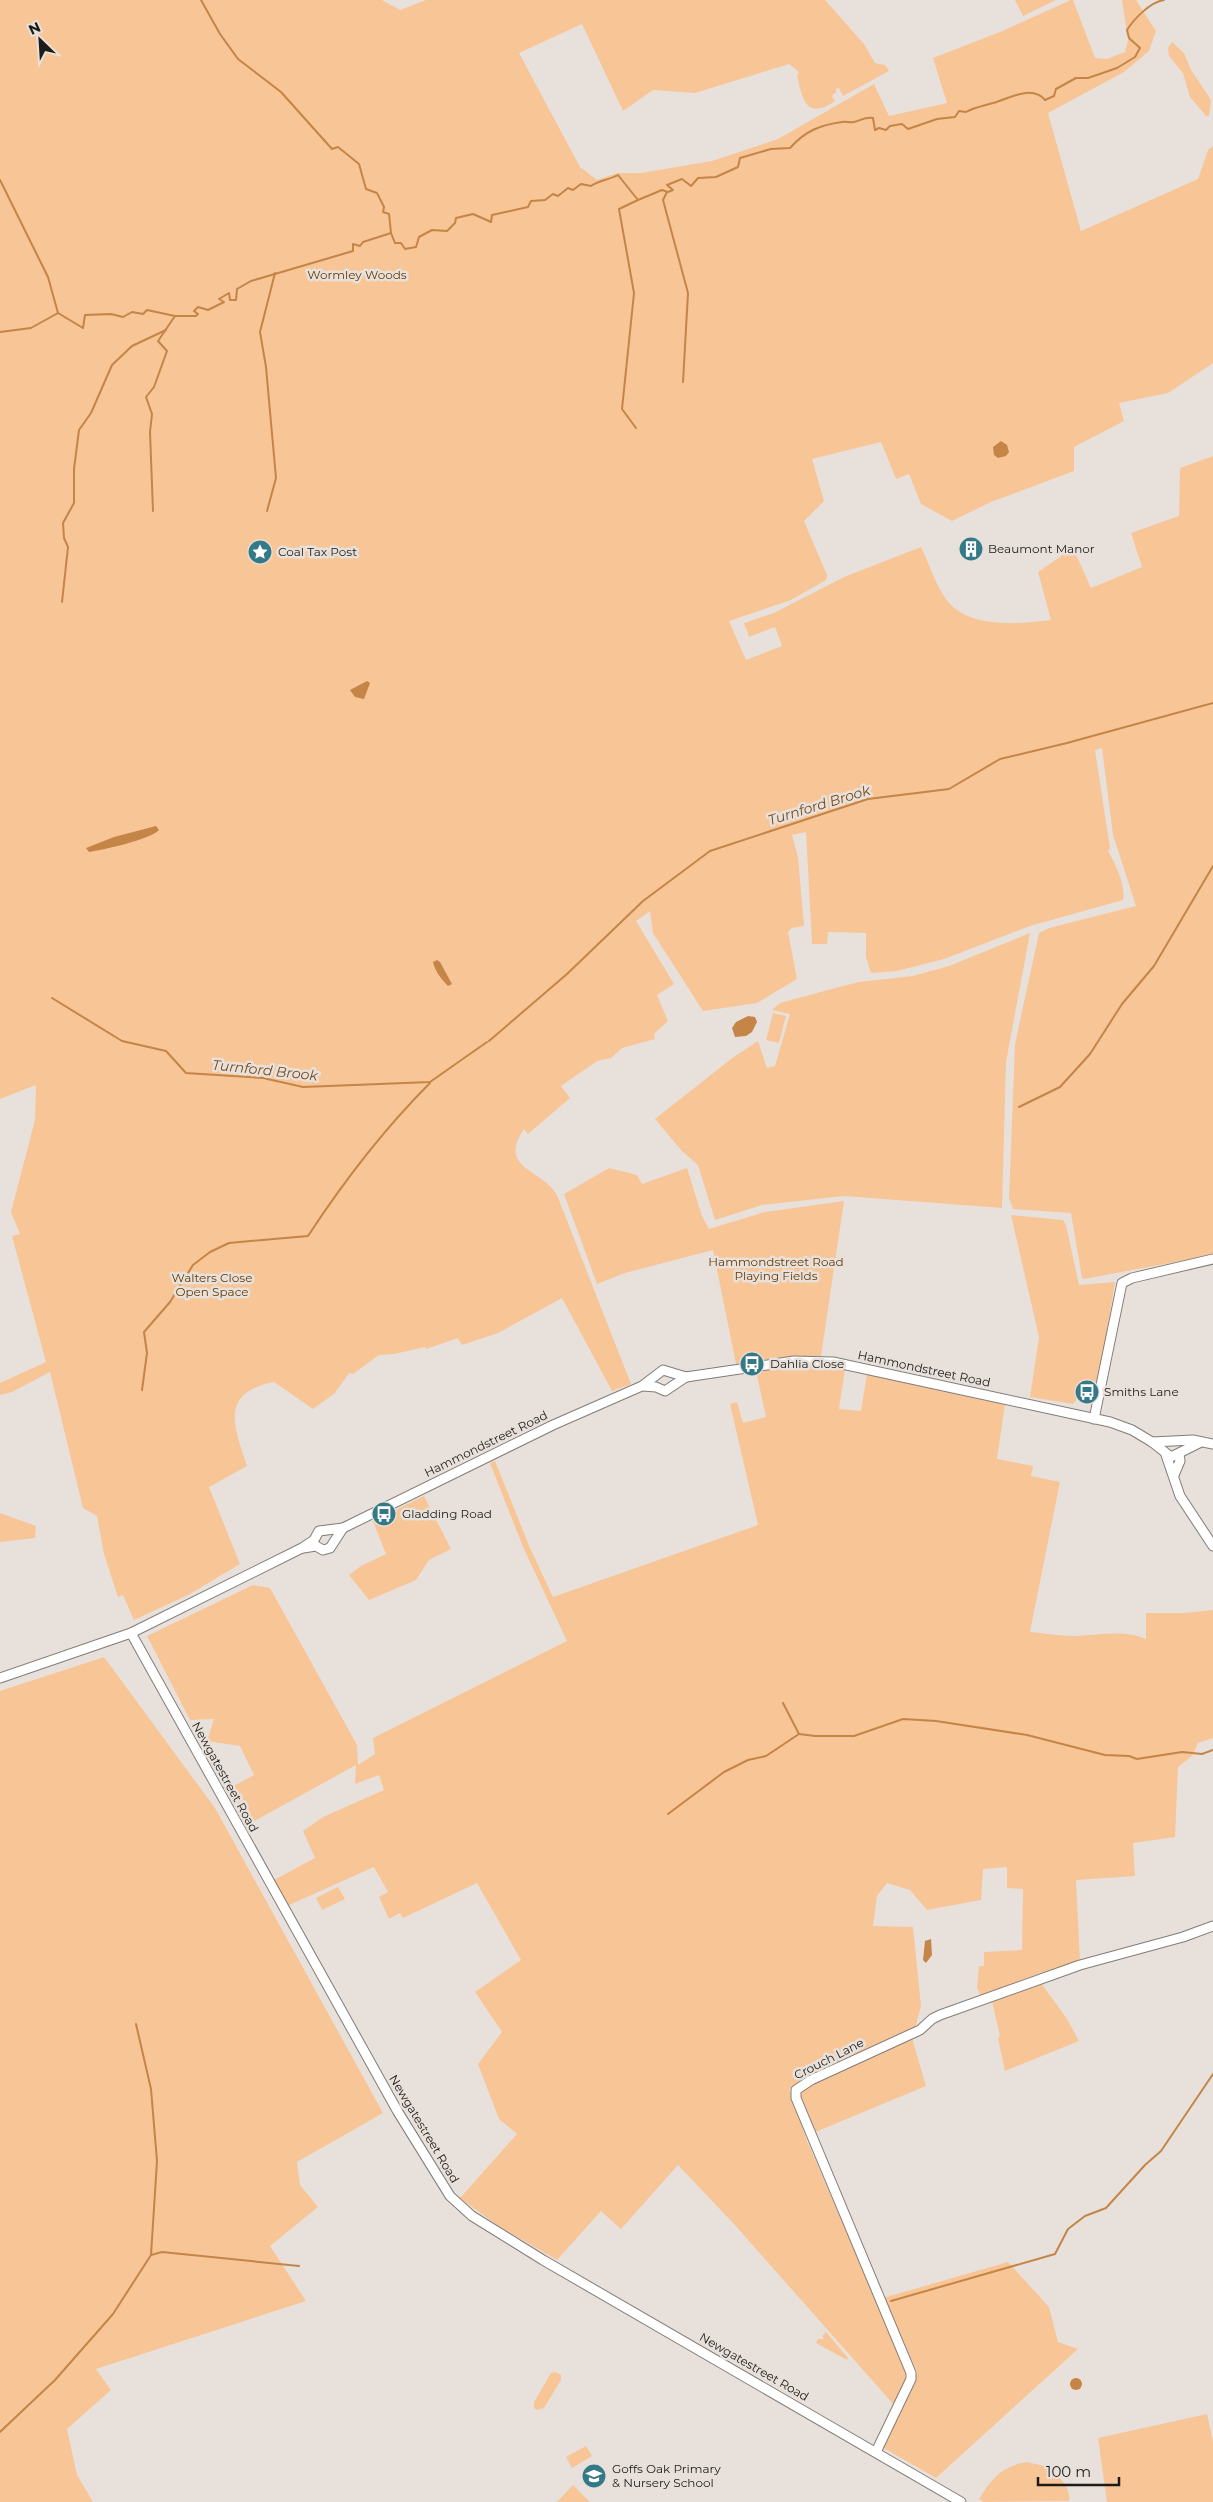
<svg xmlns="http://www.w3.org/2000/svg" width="1213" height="2502" font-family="Montserrat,sans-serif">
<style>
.green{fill:#f8c597}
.water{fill:#c48547}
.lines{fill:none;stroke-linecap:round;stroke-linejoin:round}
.stream{stroke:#c48547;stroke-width:2}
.secondary-casing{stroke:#827c77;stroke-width:11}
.secondary{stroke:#fff;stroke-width:9}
.labels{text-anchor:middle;stroke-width:5;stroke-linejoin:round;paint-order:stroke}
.park-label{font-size:12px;fill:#653a08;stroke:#e8e1db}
.poi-label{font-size:12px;fill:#1d1b19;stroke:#e8e1db;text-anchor:start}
.street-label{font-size:12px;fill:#1d1b19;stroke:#e8e1db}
.water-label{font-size:14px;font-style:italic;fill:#774b1d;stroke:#e8e1db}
</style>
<rect width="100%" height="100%" fill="#e8e1db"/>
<g class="green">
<path d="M 0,0 L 382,0 L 400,10 L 426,0 L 825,0 L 864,44 L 875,63 L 885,65 L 889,71 L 843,96 L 839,88 L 836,89 L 836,92 L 832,96 L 835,101 C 807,120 803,101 797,76 L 799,72 L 789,64 L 695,93 L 653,90 L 623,111 L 582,24 L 519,53 L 580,167 L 597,180 L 617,173 L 641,173 L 712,161 L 778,139 L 874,84 L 889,116 L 947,103 L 933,58 L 1000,32 L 1071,0 L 1073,0 L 1095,58 L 1107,59 L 1125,52 L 1128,40 L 1122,0 L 1136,0 L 1156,31 L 1149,51 L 1124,72 L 1048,113 L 1081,231 L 1198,179 L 1208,150 L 1213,146 L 1213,363 L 1168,393 L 1119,403 L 1124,421 L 1074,447 L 1074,471 L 991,502 L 952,521 L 921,504 L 909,474 L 896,479 L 881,442 L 812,459 L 824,501 L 804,521 L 827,575 L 826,580 L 791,600 L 729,621 L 746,660 L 782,646 L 775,627 L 749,637 L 744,623 L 774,613 L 844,577 L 921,547 C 929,563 935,584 946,599 C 967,629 1019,624 1051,620 L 1038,572 L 1073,548 L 1091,588 L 1142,567 L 1131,533 L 1179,516 L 1180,468 L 1213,456 L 1213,1255 L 1084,1279 L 1082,1278 L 1071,1213 L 1013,1209 L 1009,1198 L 1015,1044 L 1039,933 L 1049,928 L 1136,906 L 1113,835 L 1102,748 L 1095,750 L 1110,848 L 1108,851 C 1115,863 1126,885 1123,900 L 1030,926 L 944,959 L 897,971 L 871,973 L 866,957 L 866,933 L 828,932 L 827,944 L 812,944 L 806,832 L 792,835 L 798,857 L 804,926 L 792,928 L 788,932 L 797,979 L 757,1003 L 703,1011 L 653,933 L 650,911 L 636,921 L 674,984 L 657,995 L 668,1021 L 654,1034 L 655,1039 L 622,1048 L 611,1058 L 597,1061 L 561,1086 L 570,1098 L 528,1134 L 524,1129 C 497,1169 542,1169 557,1195 L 631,1384 L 612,1391 L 562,1298 L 498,1333 L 462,1345 L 458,1338 L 426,1349 L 425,1347 L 394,1354 L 379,1355 L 353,1374 L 349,1373 L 335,1393 L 313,1409 L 274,1382 C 219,1393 234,1426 247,1466 L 209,1487 L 240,1564 L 190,1594 L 134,1620 L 123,1595 L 118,1597 L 104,1554 L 97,1516 L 83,1508 L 50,1372 L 12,1392 L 0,1395 L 0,1383 L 46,1362 L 12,1236 L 20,1234 L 11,1212 L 35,1120 L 36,1085 L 0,1099 Z"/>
<polygon points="1015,0 1056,0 1023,16"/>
<polygon points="1172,42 1184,53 1191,70 1211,100 1209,116 1206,116 1190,97 1183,73 1169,56 1168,48"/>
<polygon points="1030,933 1006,1062 1002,1208 844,1196 762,1205 715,1220 698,1165 682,1151 655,1119 731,1059 758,1041 767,1068 775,1066 790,1014 772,1010 780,1003 839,987 859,982 913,976 949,966"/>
<polygon points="773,1013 786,1016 779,1043 766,1040"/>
<polygon points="609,1168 637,1175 642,1184 687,1168 702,1216 709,1229 765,1212 844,1201 821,1356 786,1357 736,1364 713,1250 625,1273 597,1284 564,1194"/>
<polygon points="1011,1215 1063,1220 1066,1225 1079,1285 1115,1282 1097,1392 1079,1396 1073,1404 1030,1397 1039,1337"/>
<path d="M 815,1365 L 845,1369 L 839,1409 L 861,1411 L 867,1374 L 1005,1404 L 997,1459 L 1033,1466 L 1031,1476 L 1060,1482 L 1030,1632 C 1044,1633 1059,1636 1073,1636 C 1097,1636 1122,1629 1146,1639 L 1146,1613 L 1184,1613 L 1213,1610 L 1213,1738 L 1198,1743 L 1192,1756 L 1178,1767 L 1175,1837 L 1133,1843 L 1135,1876 L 1076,1880 L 1080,1962 L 1040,1973 L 981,1996 L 977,1988 L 979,1966 L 984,1966 L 984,1952 L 1022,1950 L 1023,1889 L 1007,1888 L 1007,1867 L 983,1869 L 981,1900 L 927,1910 L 910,1890 L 887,1883 L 877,1896 L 873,1926 L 913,1927 L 921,2006 L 915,2029 L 789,2089 L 807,2141 L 909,2376 L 894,2405 L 734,2224 L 678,2165 L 621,2229 L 601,2211 L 557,2260 L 497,2225 L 460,2198 L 517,2134 L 499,2119 L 478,2064 L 502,2032 L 475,1992 L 521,1960 L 477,1883 L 403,1918 L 400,1913 L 389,1919 L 379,1897 L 388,1892 L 374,1867 L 289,1905 L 274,1880 L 315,1858 L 303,1831 L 323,1817 L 384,1790 L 379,1775 L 355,1784 L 356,1765 L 247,1825 L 226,1790 L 254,1775 L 240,1746 L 207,1741 L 214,1719 L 190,1720 L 147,1636 L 253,1585 L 270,1588 L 357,1745 L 358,1765 L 375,1754 L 373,1738 L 567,1641 L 523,1547 L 490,1463 L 495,1461 L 530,1548 L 553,1597 L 758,1525 L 730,1404 L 737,1402 L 743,1423 L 766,1417 L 756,1371 Z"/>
<polygon points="424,1496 451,1549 429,1560 416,1580 369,1600 349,1575 361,1566 386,1554 373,1521"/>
<polygon points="0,1513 36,1526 35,1538 0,1542"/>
<polygon points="104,1657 215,1808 383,2113 297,2162 300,2185 318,2207 270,2246 306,2301 96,2369 111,2390 67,2429 77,2475 93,2502 0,2502 0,1691"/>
<polygon points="338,1887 345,1899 322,1910 316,1898"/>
<polygon points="1041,1983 1067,2019 1079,2041 1005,2071 998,2038 1000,2036 992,2001"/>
<polygon points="912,2038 926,2086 813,2133 798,2096 801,2090"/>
<polygon points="1008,2262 1049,2307 1058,2342 1078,2349 936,2478 882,2447 917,2372 883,2298"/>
<polygon points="826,2332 848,2358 847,2360 816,2343 818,2339 824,2339 822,2336"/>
<polygon points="555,2372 561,2375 561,2380 544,2408 537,2410 534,2408 534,2402 551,2373"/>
<polygon points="1207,2414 1213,2442 1213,2502 1107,2502 1098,2438"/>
<polygon points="586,2446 592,2456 572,2468 566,2457"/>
<path d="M 1027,2462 C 1034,2464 1044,2465 1050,2469 C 1059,2475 1072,2490 1069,2501 L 984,2502 L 979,2499 C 992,2478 1002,2466 1027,2462 Z"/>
<polygon points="573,2485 590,2502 557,2502"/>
</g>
<g class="water">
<polygon points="1001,441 1007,445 1009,452 1006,456 998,458 994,455 993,447"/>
<polygon points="367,681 370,683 364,699 355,697 350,690"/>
<path d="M 156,826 L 159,830 C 151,839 103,850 89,852 L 86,848 L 114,837 Z"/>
<path d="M 437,960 L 440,962 L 452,984 L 448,986 C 441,979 435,971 433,962 Z"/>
<polygon points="748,1016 755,1017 757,1022 752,1032 746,1036 735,1037 732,1028 736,1022"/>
<polygon points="931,1939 932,1955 926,1963 923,1960 925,1941"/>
<circle cx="1076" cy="2384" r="6"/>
</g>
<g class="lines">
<g class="stream">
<polyline points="201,0 220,34 238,59 281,92 332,149 338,147 359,164 366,189 377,193 384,207 383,212 389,214 391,233"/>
<polyline points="0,180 48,277 58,313"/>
<polyline points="667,192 663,200 688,293 683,382"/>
<path d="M 0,332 L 31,328 L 58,313 L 83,328 L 85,315 L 111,314 L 123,317 L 132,312 L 143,314 L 147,310 L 175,316 L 196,316 L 198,314 L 194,311 L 198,307 L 208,310 L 224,302 L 219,299 L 229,293 L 230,300 L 236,300 L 237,289 L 251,281 L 353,251 L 353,244 L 360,246 L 363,242 L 391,233 L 395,243 L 401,243 L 405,249 L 416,247 L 419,237 L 432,230 L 447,231 L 455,223 L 456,218 L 473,214 L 491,222 L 492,215 L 528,207 L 531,201 L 545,200 L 553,194 L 558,196 L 568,188 L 573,190 L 581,184 L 591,186 C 599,180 609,180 618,175 L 638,200 L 662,190 L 668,192 L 673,190 L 667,185 L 682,179 L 691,186 L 698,178 L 716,177 L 738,167 L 740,158 L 771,149 L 790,148 C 805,131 820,125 842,122 C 846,121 850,123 854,122 C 862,120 864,117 873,118 L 875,130 L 879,128 L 886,130 L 890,126 L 902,124 L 908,129 L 937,119 L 955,117 L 959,111 L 966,112 C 975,107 983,106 993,103 C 1008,99 1032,84 1045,100 L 1054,96 L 1056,89 L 1076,78 L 1088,78 L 1117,68 L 1135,57 L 1140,48 L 1129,38 L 1127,30 C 1134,19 1150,2 1164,0"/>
<polyline points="636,428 622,409 634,293 619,209 638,200"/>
<polyline points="153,511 150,432 152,414 146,397 154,387 167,351 158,341 175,316"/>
<polyline points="267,511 276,478 266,367 260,332 275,273"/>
<polyline points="62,602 68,547 64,538 63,523 74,503 74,469 79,430 91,413 112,365 132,346 166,330"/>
<polyline points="52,998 122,1041 166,1051 186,1073 263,1078 303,1087 430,1082 487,1042"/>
<polyline points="489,1041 567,974 643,901 710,851 868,799 949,789 1000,759 1067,743 1213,703"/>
<polyline points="1019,1107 1060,1087 1090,1054 1122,1004 1154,966 1213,866"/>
<path d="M 142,1390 L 147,1353 L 144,1332 L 170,1302 L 193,1265 L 210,1252 L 229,1243 L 308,1236 C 344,1181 384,1129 430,1083"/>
<polyline points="799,1734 815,1736 854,1736 903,1719 936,1721 1027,1735 1105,1755 1129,1756 1137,1759 1182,1752 1202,1754 1213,1750"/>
<polyline points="668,1814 724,1772 748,1760 766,1756 799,1734 783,1703"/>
<polyline points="151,2255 162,2252 299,2266"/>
<polyline points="891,2301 1055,2254 1068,2229 1085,2216 1106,2208 1145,2165 1161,2151 1213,2074"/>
<polyline points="0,2432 55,2380 113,2314 151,2255 157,2161 151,2089 136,2024"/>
</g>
<defs>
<g id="secondary">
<polyline points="643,1386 656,1387 665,1391 686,1377"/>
<polyline points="1094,1419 1122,1283 1132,1278 1213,1259"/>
<polyline points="1152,1442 1193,1440 1213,1444"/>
<polyline points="1166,1455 1180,1496 1213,1546"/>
<polyline points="1174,1475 1180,1461 1179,1454"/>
<polyline points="303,1548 316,1546 323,1550 330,1548 343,1528"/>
<polyline points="131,1633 398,2112 450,2196 472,2216 543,2260 961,2502"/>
<polyline points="0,1678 131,1633 302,1548 314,1540 319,1531 343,1528 553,1425 642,1386 663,1370 686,1377 794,1361 833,1362 1110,1422 1132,1430 1152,1442 1171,1457 1199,1443"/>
<polyline points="876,2452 911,2379 911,2373 796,2098 796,2090 811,2080 920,2030 932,2019 940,2015 1080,1965 1183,1937 1213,1926"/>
</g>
</defs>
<use href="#secondary" class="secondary-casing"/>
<use href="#secondary" class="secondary"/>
</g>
<defs>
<symbol id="building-disc" viewBox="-11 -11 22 22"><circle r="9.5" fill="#347987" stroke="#e8e1db"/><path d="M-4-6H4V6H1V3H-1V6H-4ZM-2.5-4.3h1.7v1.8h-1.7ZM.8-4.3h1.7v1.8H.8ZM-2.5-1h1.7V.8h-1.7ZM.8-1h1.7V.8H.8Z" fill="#fff"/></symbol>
<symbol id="sight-disc" viewBox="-11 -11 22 22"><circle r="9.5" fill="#347987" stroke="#e8e1db"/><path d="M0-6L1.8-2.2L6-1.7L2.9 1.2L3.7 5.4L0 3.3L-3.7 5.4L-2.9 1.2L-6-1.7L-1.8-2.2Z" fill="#fff"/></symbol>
<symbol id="bus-disc" viewBox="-11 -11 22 22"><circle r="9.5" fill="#347987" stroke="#e8e1db"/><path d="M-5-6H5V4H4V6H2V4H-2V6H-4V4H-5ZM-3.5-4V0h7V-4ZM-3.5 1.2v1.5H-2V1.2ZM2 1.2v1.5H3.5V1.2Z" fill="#fff"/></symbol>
<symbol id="school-disc" viewBox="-11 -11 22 22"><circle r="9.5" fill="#347987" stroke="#e8e1db"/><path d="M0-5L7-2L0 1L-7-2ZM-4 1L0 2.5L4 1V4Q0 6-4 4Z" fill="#fff"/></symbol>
</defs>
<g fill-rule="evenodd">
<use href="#building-disc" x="957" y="535" width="28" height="28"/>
<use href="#sight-disc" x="246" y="538" width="28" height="28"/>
<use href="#bus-disc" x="738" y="1350" width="28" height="28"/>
<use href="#bus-disc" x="1073" y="1378" width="28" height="28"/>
<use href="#bus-disc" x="370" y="1500" width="28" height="28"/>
<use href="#school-disc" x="580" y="2462" width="28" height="28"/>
</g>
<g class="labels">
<g class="park-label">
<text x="357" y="279">Wormley Woods</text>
<text x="776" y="1266">Hammondstreet Road<tspan x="776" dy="14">Playing Fields</tspan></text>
<text x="212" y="1282">Walters Close<tspan x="212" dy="14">Open Space</tspan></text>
</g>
<g class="poi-label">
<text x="988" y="553">Beaumont Manor</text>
<text x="278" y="556">Coal Tax Post</text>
<text x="770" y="1368">Dahlia Close</text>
<text x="1104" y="1396">Smiths Lane</text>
<text x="402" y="1518">Gladding Road</text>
<text x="612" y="2473">Goffs Oak Primary<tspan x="612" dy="14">&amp; Nursery School</tspan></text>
</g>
<g class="street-label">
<text transform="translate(924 1369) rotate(12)" y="4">Hammondstreet Road</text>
<text transform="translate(486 1444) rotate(-26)" y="4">Hammondstreet Road</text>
<text transform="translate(225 1777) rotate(61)" y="4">Newgatestreet Road</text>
<text transform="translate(829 2059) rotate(-27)" y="4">Crouch Lane</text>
<text transform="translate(424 2129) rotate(59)" y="4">Newgatestreet Road</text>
<text transform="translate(754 2367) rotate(30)" y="4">Newgatestreet Road</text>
</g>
<g class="water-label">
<text transform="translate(819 805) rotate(-17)" y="5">Turnford Brook</text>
<text transform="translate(265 1070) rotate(6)" y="5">Turnford Brook</text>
</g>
</g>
<g transform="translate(40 40) rotate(335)" stroke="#e8e1db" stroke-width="4" paint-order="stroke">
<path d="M0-4L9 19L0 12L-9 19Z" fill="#1d1b19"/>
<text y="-8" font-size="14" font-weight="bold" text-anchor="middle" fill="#1d1b19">N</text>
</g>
<path d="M1038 2477v8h81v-8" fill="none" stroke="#1d1b19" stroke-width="2.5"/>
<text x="1046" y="2477" font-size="15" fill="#1d1b19" stroke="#e8e1db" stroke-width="4" paint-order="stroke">100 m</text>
</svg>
